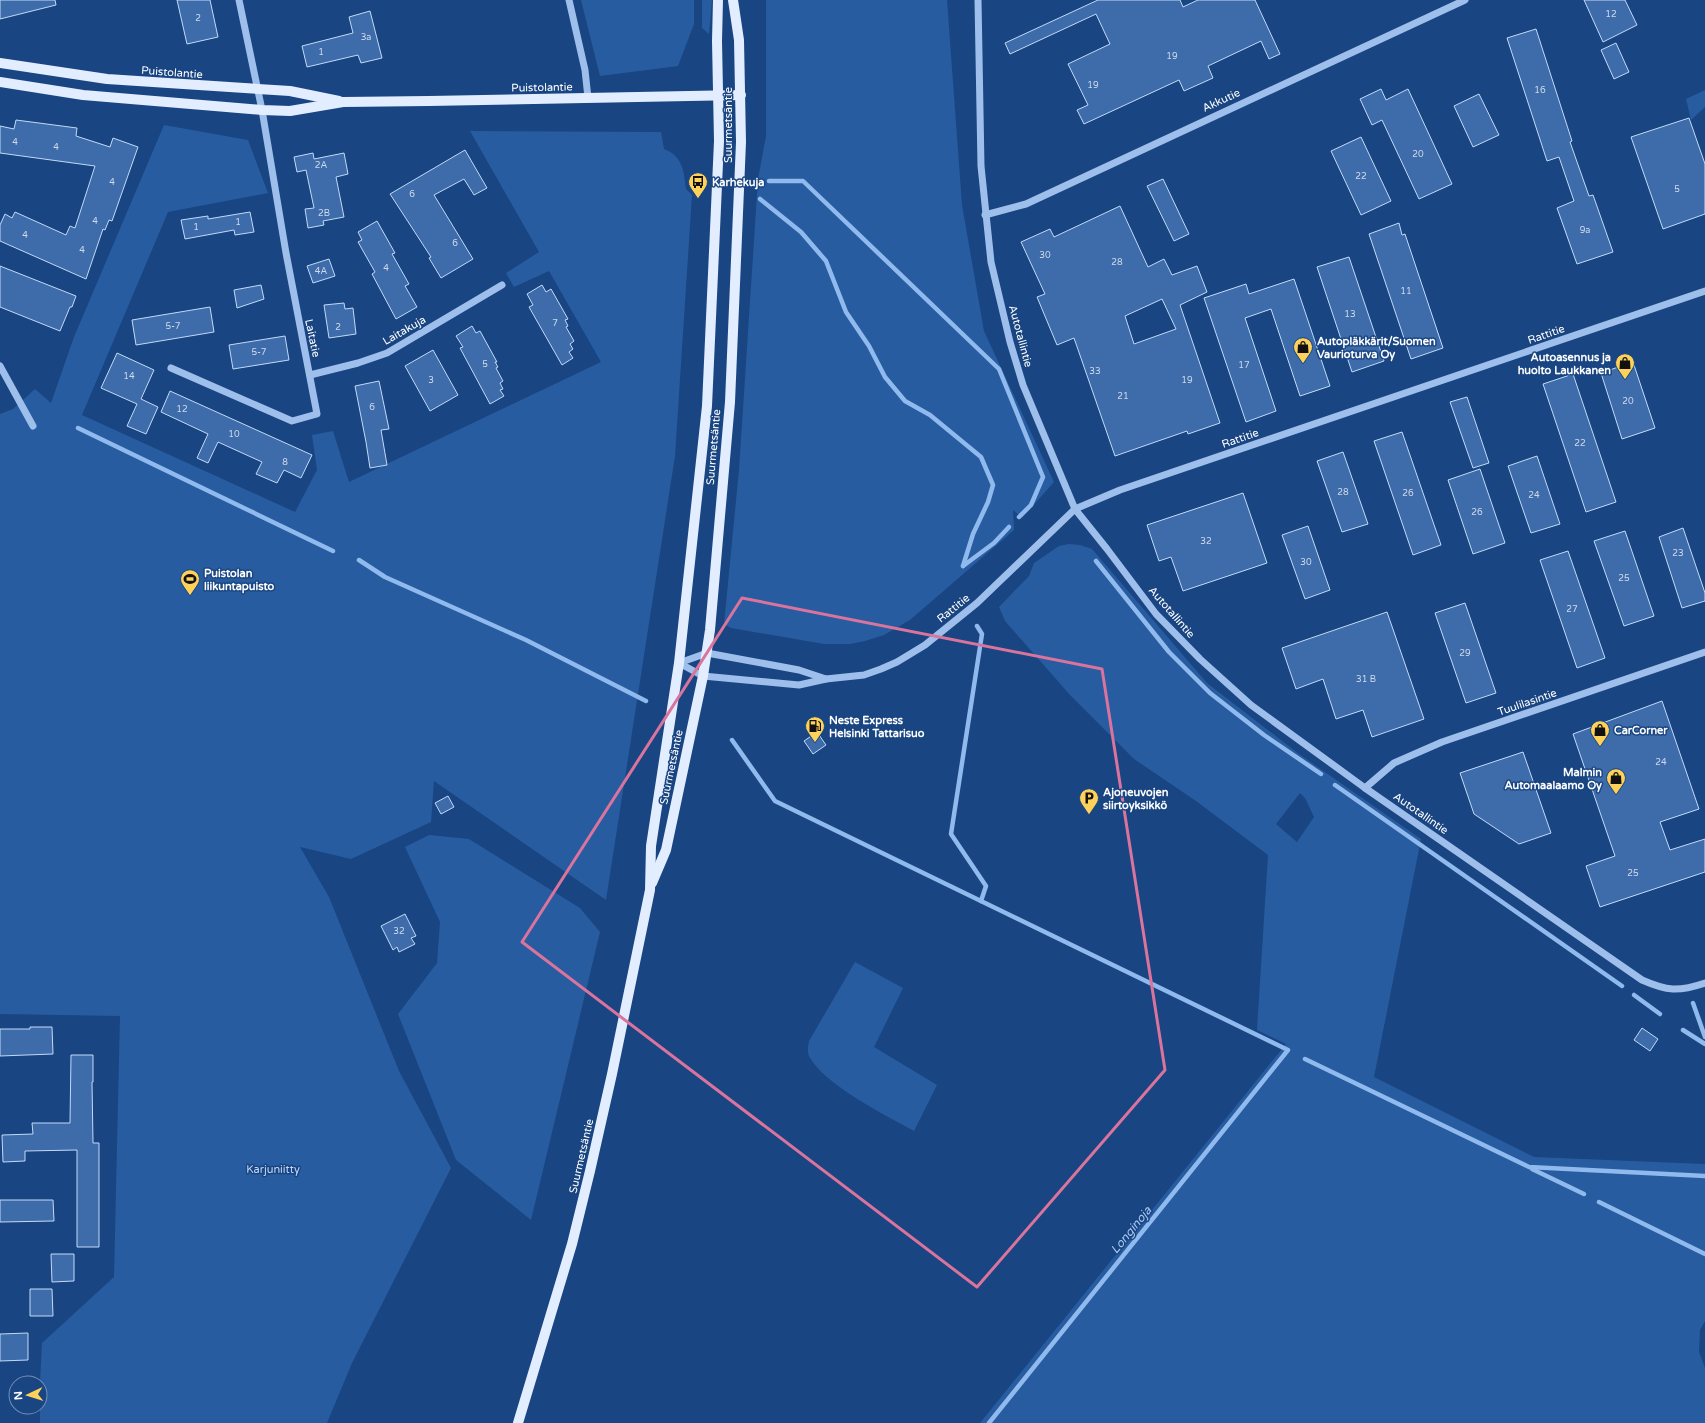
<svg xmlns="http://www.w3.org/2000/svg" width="1705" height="1423" font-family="'Varela Round',sans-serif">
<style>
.green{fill:#285ca0;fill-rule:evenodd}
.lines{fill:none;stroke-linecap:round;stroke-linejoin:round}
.stream{stroke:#90baee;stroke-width:4.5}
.building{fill:#3e6caa;stroke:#c2daf8;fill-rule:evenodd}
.minor{stroke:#9ebfeb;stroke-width:7}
.major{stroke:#e2edff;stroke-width:10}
.marked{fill:none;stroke:#da749d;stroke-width:3;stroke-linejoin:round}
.labels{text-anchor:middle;stroke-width:3;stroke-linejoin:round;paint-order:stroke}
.number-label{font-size:9px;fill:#cfdaea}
.street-label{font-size:11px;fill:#fff;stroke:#194582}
.poi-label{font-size:11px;font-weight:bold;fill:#fff;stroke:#194582;text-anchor:start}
.park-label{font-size:11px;fill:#c2daf8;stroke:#194582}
.water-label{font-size:12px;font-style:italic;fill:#a9c9f3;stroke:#194582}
</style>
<rect width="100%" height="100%" fill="#194582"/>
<g class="green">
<polygon points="581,0 694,0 694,24 678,66 600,76"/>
<polygon points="702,0 712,0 709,34 702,28"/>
<polygon points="766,0 947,0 962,205 984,331 1054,482 1022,518 1013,510 1014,530 910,620 884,635 865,641 850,644 824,644 731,628 724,624 739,470 758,179 766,136"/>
<polygon points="1705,90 1705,107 1691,120 1686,99"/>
<path d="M 164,125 L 248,140 L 268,193 L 168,212 L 82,415 L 295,512 L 317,470 L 312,435 L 333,431 L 349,482 L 601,362 L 549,271 L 514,287 L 506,273 L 539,252 L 470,131 L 661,132 L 664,149 C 683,156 684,172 686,189 L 692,195 L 675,456 L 606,900 L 434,781 L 431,822 L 351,859 L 300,847 L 329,897 L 399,1071 L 451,1168 L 352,1363 L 327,1423 L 40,1423 L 40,1382 L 42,1343 L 114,1277 L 120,1016 L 0,1014 L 0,414 L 13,409 L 35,389 L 51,403 L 74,337 Z"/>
<path d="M 1069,544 L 1080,545 L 1092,549 L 1207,683 L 1299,754 L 1421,839 L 1374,1077 L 1534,1157 L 1705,1164 L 1705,1321 L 1700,1330 L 1699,1352 L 1705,1368 L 1705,1423 L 980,1423 L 1286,1044 L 1257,1030 L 1268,855 L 1196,801 L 1134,759 L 1070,695 L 1005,621 L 999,607 L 1029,576 L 1034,563 L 1059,546 ZM 1300,793 L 1305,798 L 1314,817 L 1297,842 L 1276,824 Z"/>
<polygon points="429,835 469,839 580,908 600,932 531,1220 456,1160 398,1014 437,963 440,922 405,847"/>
<path d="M 855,962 L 903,988 L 874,1047 L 937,1085 L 914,1131 C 885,1115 823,1084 809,1056 C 807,1052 808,1046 809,1041 Z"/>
</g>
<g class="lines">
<g class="stream">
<polyline points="769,181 803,181 999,369 1043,477 1031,505 1019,517"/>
<polyline points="760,199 801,232 826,261 846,312 869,346 885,377 905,401 930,415 981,457 993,485 988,502 973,534 963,566"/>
<polyline points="78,428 333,551"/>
<polyline points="359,560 385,577 526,640 646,701"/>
<polyline points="1096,561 1169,652 1210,693 1264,735 1321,774"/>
<polyline points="963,566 994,543 1009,527"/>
<polyline points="977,626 982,634 951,834 986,886 981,901"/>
<polyline points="732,740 775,801 1288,1050 989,1423"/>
<polyline points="1335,785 1622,986"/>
<polyline points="1634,995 1660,1014"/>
<polyline points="1693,1003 1705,1037"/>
<polyline points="1683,1030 1705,1044"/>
<polyline points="1305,1059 1529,1167 1705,1176"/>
<polyline points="1532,1169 1584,1194"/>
<polyline points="1599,1202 1705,1254"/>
</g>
</g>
<g class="building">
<polygon points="0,0 55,0 56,5 0,19"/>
<polygon points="177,0 210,0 218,37 187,44"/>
<polygon points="1098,0 1180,0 1183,7 1198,0 1255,0 1280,54 1269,59 1261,41 1208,66 1213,78 1184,91 1179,80 1084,124 1077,110 1088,105 1068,64 1110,44 1096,14 1010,54 1005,43"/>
<polygon points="1584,0 1625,0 1637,25 1603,42"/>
<polygon points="370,11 382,58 361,63 358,55 307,67 302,46 353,33 349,17"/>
<polygon points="1536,29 1572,141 1570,142 1589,196 1593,195 1613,252 1577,264 1557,208 1574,201 1559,157 1547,161 1507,38"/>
<polygon points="1616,43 1629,72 1614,79 1601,50"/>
<polygon points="1381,89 1386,100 1408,89 1452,184 1419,199 1382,120 1372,125 1360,99"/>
<polygon points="1479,94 1499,135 1473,147 1454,106"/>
<polygon points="1689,118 1705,164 1705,214 1663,229 1631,137"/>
<polygon points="16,120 77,128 76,136 110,147 113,138 138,147 112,221 109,220 105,230 103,229 86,279 0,241 0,225 5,214 12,218 15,212 66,235 70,226 75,228 95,166 0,153 0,126 14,129"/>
<polygon points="1361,137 1391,201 1361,215 1331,151"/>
<polygon points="465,150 487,188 474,195 464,179 434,195 473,259 441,278 429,258 431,257 390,194"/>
<polygon points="313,153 314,159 344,153 348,174 336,177 344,217 323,221 324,225 308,228 305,209 314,208 306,170 297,172 294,157"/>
<polygon points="1163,179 1189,234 1174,241 1147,186"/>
<path d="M 1120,206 L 1148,267 L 1164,259 L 1172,275 L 1197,266 L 1207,292 L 1180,305 L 1220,423 L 1188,434 L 1187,431 L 1115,456 L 1074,338 L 1057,345 L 1037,297 L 1045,294 L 1021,242 L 1050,229 L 1054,237 ZM 1162,299 L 1176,329 L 1134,344 L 1125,316 Z"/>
<polygon points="250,212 254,232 235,235 234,230 185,239 181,220 208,216 208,219"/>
<polygon points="377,221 395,253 392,254 409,284 405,286 417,307 396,319 372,274 375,272 358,242 362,240 358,232"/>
<polygon points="1399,223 1402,235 1405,234 1443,348 1411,359 1369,234"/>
<polygon points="1349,257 1384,361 1352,372 1317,267"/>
<polygon points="329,259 335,276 313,283 307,266"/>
<polygon points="0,266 76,296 72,307 70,307 60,331 0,307"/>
<polygon points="1294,279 1330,386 1300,396 1271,309 1245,318 1276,411 1246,422 1204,298 1246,284 1249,294"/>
<polygon points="261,285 264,299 237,308 234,290"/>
<polygon points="542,285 546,292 551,289 568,319 565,320 568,326 566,327 574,341 570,344 573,349 569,352 573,358 562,365 529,307 533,305 527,294"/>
<polygon points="344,303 345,309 353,308 356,334 329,338 324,305"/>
<polygon points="210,307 214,332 136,345 132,320"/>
<polygon points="472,326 476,333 480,331 497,362 495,362 498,367 496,368 503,381 500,383 503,389 500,390 504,396 490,404 460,348 463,347 456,336"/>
<polygon points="285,336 289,360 233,369 229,345"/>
<polygon points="433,350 458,395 430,411 405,366"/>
<polygon points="117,353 154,370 141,399 158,407 146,434 127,426 137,404 101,388"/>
<polygon points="1633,362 1655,428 1622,439 1601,373"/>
<polygon points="1573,374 1616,502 1586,512 1543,384"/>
<polygon points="379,381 389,429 381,430 387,465 370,468 366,442 355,386"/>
<polygon points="170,391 312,455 301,478 284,470 277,483 256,474 262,462 218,442 208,463 197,458 208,434 161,412"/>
<polygon points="1467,397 1489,463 1473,468 1450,402"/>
<polygon points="1402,432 1441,545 1413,555 1374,441"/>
<polygon points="1343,452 1368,524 1342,532 1317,461"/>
<polygon points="1537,456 1560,524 1531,533 1508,466"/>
<polygon points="1480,469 1505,543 1473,554 1448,480"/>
<polygon points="1243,493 1267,563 1183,591 1171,557 1159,561 1147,525"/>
<polygon points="1308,526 1330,590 1305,599 1282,535"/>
<polygon points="1683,528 1705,593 1705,601 1682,608 1659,537"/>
<polygon points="1625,531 1654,616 1624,626 1594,541"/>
<polygon points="1568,551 1605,658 1577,668 1540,560"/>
<polygon points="1465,603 1496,693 1466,703 1435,613"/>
<polygon points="1387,612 1424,719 1372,737 1363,710 1336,719 1323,679 1296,689 1282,648"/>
<polygon points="1662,701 1699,809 1660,822 1670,850 1705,839 1705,872 1600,907 1586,866 1615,856 1573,734"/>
<polygon points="817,732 826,745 813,754 804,741"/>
<polygon points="1523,752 1551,833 1519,844 1474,814 1460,773"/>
<polygon points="448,796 454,807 441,814 435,803"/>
<polygon points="405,914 416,936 411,938 415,944 399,952 397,947 393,950 381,926"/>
<polygon points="30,1027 52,1027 53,1054 0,1056 0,1029 30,1029"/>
<polygon points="1642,1028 1658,1039 1650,1051 1634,1040"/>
<polygon points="71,1055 93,1055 93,1082 92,1082 93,1143 99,1143 99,1247 77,1247 77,1150 25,1151 25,1161 3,1162 2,1135 33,1134 32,1123 70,1123"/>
<polygon points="0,1200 53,1200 54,1221 0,1222"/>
<polygon points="51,1254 74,1254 74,1281 52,1282"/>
<polygon points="30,1289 52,1289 53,1316 30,1316"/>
<polygon points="28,1333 28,1360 0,1361 0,1334"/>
</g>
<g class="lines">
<g class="minor">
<polyline points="569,0 585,70 588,98"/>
<path d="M 978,0 L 981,166 L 991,262 L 1010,342 L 1023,385 L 1075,509 L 1107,549 L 1156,614 L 1200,659 L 1251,705 L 1365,788 L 1642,980 C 1667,991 1678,992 1705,983"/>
<polyline points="985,215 1026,204 1465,0"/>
<polyline points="0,366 33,426"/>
<polyline points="171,368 292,421 317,414 286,253 262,110 239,0"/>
<polyline points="310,375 358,363 387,353 502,285"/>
<polyline points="679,663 703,676 799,685 826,679 864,675 881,669 897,662 925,645 977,603 1075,509 1120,490 1705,291"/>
<polyline points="679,663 707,653 799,670 826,679"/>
<polyline points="1365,788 1394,763 1442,742 1705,652"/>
</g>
<g class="major">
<polyline points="0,63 107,79 290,91 339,101"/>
<polyline points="0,82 83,95 262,110 290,111 343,102 429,101 741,95"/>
<polyline points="652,883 666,850 703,676 710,630 730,402 741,142 739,40 733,0"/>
<polyline points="518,1423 572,1244 590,1171 612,1074 650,890 651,846 679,663 707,406 719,141 717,41 718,0"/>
</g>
</g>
<path class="marked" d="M 742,598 L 1102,669 L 1165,1070 L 977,1287 L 522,942 Z"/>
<defs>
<symbol id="bus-pin" viewBox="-11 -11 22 30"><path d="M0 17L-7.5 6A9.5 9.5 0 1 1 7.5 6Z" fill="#fed159" stroke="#194582"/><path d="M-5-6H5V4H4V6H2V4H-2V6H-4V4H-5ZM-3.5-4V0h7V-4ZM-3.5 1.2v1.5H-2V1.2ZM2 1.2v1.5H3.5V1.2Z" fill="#111"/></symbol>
<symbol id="shop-pin" viewBox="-11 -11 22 30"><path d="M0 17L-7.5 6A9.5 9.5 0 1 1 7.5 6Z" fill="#fed159" stroke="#194582"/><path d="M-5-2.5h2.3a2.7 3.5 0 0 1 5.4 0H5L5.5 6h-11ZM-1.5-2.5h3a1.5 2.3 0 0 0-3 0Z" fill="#111"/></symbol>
<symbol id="stadium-pin" viewBox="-11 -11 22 30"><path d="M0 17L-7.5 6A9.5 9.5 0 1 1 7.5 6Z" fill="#fed159" stroke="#194582"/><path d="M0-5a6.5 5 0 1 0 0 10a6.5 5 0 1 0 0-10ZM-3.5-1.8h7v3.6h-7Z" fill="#111"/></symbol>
<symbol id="fuel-pin" viewBox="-11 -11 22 30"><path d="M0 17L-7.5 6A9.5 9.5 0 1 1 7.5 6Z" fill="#fed159" stroke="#194582"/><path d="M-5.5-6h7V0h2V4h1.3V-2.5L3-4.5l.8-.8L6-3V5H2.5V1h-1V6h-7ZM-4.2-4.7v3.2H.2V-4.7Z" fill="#111"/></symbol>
<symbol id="parking-pin" viewBox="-11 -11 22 30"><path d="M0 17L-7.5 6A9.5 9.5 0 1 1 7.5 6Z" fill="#fed159" stroke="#194582"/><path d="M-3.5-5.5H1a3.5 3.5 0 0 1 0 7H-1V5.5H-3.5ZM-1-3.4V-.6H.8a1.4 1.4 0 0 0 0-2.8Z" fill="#111"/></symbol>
</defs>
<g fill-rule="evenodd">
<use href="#bus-pin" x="687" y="171" width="22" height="30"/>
<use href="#shop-pin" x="1292" y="336" width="22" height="30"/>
<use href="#shop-pin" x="1614" y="352" width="22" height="30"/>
<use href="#stadium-pin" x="179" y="568" width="22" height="30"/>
<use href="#fuel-pin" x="804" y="715" width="22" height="30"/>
<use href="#shop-pin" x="1589" y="719" width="22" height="30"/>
<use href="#shop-pin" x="1605" y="767" width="22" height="30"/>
<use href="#parking-pin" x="1078" y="787" width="22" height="30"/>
</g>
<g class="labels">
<g class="number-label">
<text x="1611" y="17">12</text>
<text x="198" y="21">2</text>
<text x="366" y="40">3a</text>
<text x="321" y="55">1</text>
<text x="1172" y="59">19</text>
<text x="1093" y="88">19</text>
<text x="1540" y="93">16</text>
<text x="15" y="145">4</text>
<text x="56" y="150">4</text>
<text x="1418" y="157">20</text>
<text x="321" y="168">2A</text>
<text x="1361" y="179">22</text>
<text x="112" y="185">4</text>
<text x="1677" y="192">5</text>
<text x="412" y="197">6</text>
<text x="324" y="216">2B</text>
<text x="95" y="224">4</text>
<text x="238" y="225">1</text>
<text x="196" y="230">1</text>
<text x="1585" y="233">9a</text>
<text x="25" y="238">4</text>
<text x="455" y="246">6</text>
<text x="82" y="253">4</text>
<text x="1045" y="258">30</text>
<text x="1117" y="265">28</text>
<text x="386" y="271">4</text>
<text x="321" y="274">4A</text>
<text x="1406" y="294">11</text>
<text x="1350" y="317">13</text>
<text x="555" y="326">7</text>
<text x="173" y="329">5-7</text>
<text x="338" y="330">2</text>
<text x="259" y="355">5-7</text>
<text x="485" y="367">5</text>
<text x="1244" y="368">17</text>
<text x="1095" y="374">33</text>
<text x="129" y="379">14</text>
<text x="431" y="383">3</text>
<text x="1187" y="383">19</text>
<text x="1123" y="399">21</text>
<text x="1628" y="404">20</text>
<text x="372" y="410">6</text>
<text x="182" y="412">12</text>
<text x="234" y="437">10</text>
<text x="1580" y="446">22</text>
<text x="285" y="465">8</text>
<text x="1343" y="495">28</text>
<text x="1408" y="496">26</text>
<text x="1534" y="498">24</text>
<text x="1477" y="515">26</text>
<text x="1206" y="544">32</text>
<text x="1678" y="556">23</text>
<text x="1306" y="565">30</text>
<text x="1624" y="581">25</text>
<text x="1572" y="612">27</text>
<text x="1465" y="656">29</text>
<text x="1366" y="682">31 B</text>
<text x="1661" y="765">24</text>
<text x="1633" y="876">25</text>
<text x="399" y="934">32</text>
</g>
<g class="street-label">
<text transform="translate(172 72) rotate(4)" y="4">Puistolantie</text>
<text transform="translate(542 87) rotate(-1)" y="4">Puistolantie</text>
<text transform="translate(1221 100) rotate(-25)" y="4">Akkutie</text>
<text transform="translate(728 125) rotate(-90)" y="4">Suurmetsäntie</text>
<text transform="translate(404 330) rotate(-30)" y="4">Laitakuja</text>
<text transform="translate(1546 334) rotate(-19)" y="4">Rattitie</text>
<text transform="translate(1021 336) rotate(75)" y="4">Autotallintie</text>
<text transform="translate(313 338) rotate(78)" y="4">Laitatie</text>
<text transform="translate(1240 438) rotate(-19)" y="4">Rattitie</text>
<text transform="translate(713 447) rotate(-85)" y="4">Suurmetsäntie</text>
<text transform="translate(953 608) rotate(-39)" y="4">Rattitie</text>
<text transform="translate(1172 612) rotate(49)" y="4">Autotallintie</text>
<text transform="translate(1527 702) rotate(-19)" y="4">Tuulilasintie</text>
<text transform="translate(671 767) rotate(-78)" y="4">Suurmetsäntie</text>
<text transform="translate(1421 813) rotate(35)" y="4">Autotallintie</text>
<text transform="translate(581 1156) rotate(-77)" y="4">Suurmetsäntie</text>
</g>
<g class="poi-label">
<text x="712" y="186">Karhekuja</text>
<text x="1317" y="345">Autopläkkärit/Suomen<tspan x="1317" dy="13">Vaurioturva Oy</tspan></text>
<text x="1611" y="361" text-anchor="end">Autoasennus ja<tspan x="1611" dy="13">huolto Laukkanen</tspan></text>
<text x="204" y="577">Puistolan<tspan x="204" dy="13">liikuntapuisto</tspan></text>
<text x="829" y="724">Neste Express<tspan x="829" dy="13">Helsinki Tattarisuo</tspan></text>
<text x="1614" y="734">CarCorner</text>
<text x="1602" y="776" text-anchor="end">Malmin<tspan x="1602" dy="13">Automaalaamo Oy</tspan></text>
<text x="1103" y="796">Ajoneuvojen<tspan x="1103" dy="13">siirtoyksikkö</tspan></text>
</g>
<g class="park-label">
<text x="273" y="1173">Karjuniitty</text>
</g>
<g class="water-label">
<text transform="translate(1131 1230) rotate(-51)" y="4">Longinoja</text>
</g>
</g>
<g transform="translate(28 1395) rotate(266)"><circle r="19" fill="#194582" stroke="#758fb4"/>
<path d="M0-3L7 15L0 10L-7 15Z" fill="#fed159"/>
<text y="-6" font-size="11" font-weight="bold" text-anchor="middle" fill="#ffffff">N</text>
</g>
</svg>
